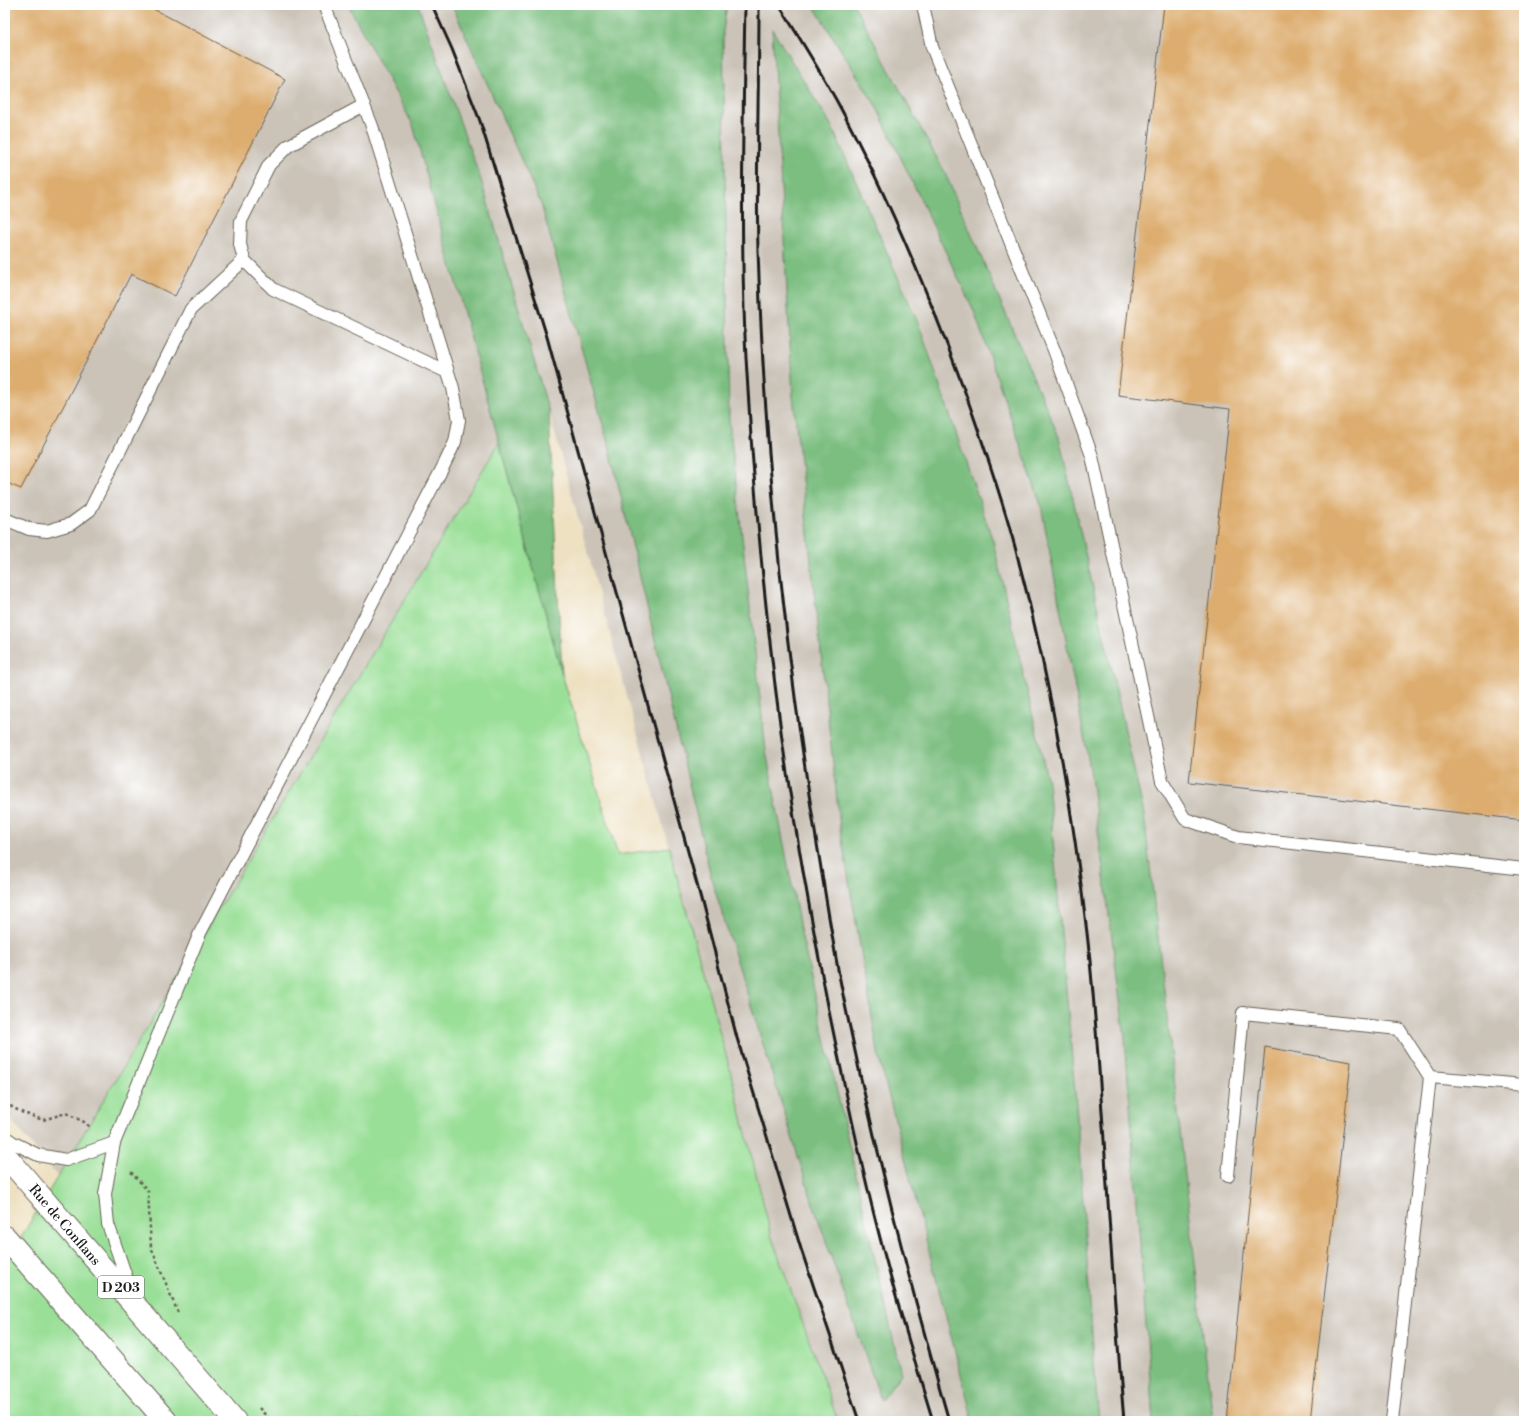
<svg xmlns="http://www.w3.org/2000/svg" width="1529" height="1426" font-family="'Libre Bodoni',serif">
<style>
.industrial{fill:#cbc3b8}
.green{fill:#9adf97;stroke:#5b7e5a}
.forest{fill:#7bbe80;stroke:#4c6d4e}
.building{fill:#ddad70}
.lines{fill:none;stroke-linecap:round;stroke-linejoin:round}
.lane-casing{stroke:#666156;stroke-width:14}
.primary-casing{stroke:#666156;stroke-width:24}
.path{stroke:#666156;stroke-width:2.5;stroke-dasharray:3 3;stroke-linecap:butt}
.lane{stroke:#fff;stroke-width:12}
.primary{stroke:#fff;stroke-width:22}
.rail{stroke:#1c1c1c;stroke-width:3}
.labels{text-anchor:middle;stroke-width:4;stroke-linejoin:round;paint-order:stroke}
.shield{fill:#fff;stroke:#606060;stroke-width:1}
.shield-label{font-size:13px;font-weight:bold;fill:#1c1c1c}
.street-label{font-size:14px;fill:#1c1c1c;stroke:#fff}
</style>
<rect width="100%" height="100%" fill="#fff"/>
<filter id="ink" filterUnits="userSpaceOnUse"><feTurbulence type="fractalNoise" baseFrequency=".025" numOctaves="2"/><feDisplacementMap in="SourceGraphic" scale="8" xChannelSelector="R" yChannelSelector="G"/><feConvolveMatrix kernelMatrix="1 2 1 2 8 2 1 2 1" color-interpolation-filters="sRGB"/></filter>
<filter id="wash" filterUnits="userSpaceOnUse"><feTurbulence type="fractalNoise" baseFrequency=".012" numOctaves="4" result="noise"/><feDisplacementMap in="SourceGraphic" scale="16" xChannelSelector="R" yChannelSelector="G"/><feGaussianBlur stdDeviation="0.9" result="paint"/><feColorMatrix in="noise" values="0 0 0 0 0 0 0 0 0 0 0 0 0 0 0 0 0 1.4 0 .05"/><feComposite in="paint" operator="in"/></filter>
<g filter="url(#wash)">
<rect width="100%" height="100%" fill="#eee1c2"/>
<g class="industrial">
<polygon points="5,5 348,5 413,125 499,443 58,1177 5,1113"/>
<polygon points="418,5 452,5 541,204 610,450 712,881 812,1201 881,1399 901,1374 801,933 766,751 729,420 723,31 727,5 813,5 876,106 974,311 1041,505 1090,769 1125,1038 1153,1421 1099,1421 1096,1389 1076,1104 1048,782 993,541 919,325 831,125 772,29 840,828 879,1058 973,1421 838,1421 772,1238 730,1070 549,412 482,183"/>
<polygon points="854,5 1524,5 1524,1421 1213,1421 1144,814 944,171"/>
</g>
<polygon class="green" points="499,443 562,674 618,855 669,847 730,1070 772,1238 838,1421 5,1421 5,1264"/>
<g class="forest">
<polygon points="348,5 418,5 482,183 549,412 562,674 413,125"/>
<polygon points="452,5 727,5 723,31 729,420 766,751 801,933 901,1374 881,1400 812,1201 712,881 610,450 541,204"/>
<polygon points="813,5 854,5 944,171 1059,437 1144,814 1213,1421 1153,1421 1125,1038 1090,769 1041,505 974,311 876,106"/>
<polygon points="772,29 831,125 919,325 993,541 1048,782 1076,1104 1096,1389 1099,1421 973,1421 879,1058 840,828 793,396"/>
</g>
<g id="blocks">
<g class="building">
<polygon points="5,5 146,5 285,79 175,296 131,274 21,489 5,482"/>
<polygon points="1164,5 1524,5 1524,820 1189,782 1230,409 1118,395"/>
<polygon points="1265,1047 1351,1062 1310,1421 1227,1421"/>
</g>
</g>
</g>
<g filter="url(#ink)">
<use href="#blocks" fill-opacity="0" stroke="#666156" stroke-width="1"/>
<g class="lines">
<defs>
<g id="lane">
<polyline points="923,5 932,47 1054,350 1092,456 1162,781 1185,819 1238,837 1524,869"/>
<polyline points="364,105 288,146 269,165 241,221 240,244 244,260 273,289 447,372"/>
<polyline points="5,519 29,529 47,531 71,524 90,510 191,309 244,260"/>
<polyline points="5,1137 12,1142 38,1155 66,1160 114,1143"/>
<polyline points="1228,1176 1243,1013 1399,1029 1430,1077"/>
<polyline points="132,1294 108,1224 105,1194 114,1143 200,933 444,465 455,442 459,420 453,388 372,126 324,5"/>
<polyline points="1392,1421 1430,1077 1524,1085"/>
</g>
<g id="primary">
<path id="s1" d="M 5,1155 L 235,1421"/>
<polyline points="5,1237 166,1421"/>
</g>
</defs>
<use href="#lane" class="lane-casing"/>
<use href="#primary" class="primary-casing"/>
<g class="path">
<polyline points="5,1103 21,1112 43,1120 66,1113 86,1123 91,1129"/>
<polyline points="131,1172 148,1191 151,1247 178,1313"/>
<polyline points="259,1408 271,1421"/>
</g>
<use href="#lane" class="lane"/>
<use href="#primary" class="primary"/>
<g class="rail">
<polyline points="432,5 452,49 480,121 547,337 701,899 737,1038 801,1249 859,1421"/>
<path d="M 745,5 C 743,123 740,240 746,358 C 753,485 765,613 782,739 C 795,832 812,924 830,1016 C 845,1089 860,1162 879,1234 C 895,1297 914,1359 933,1421"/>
<path d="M 759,5 C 759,87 756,169 758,250 C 764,447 784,644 816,838 C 824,885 831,933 840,980 C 870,1129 907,1275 949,1421"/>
<path d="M 779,5 C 800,39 821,72 840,107 C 889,198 929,295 965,392 C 983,443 1001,495 1015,547 C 1049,673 1072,803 1087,933 C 1095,1002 1099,1071 1104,1140 C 1110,1234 1116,1327 1124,1421"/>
</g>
</g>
</g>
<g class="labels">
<rect class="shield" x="98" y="1276" width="46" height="22" rx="3"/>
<g class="shield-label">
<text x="121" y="1292">D 203</text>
</g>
<g class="street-label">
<text dy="5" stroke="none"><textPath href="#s1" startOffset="92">Rue de Conflans</textPath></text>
</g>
</g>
<rect width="1529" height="1426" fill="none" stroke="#fff" stroke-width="20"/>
</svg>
